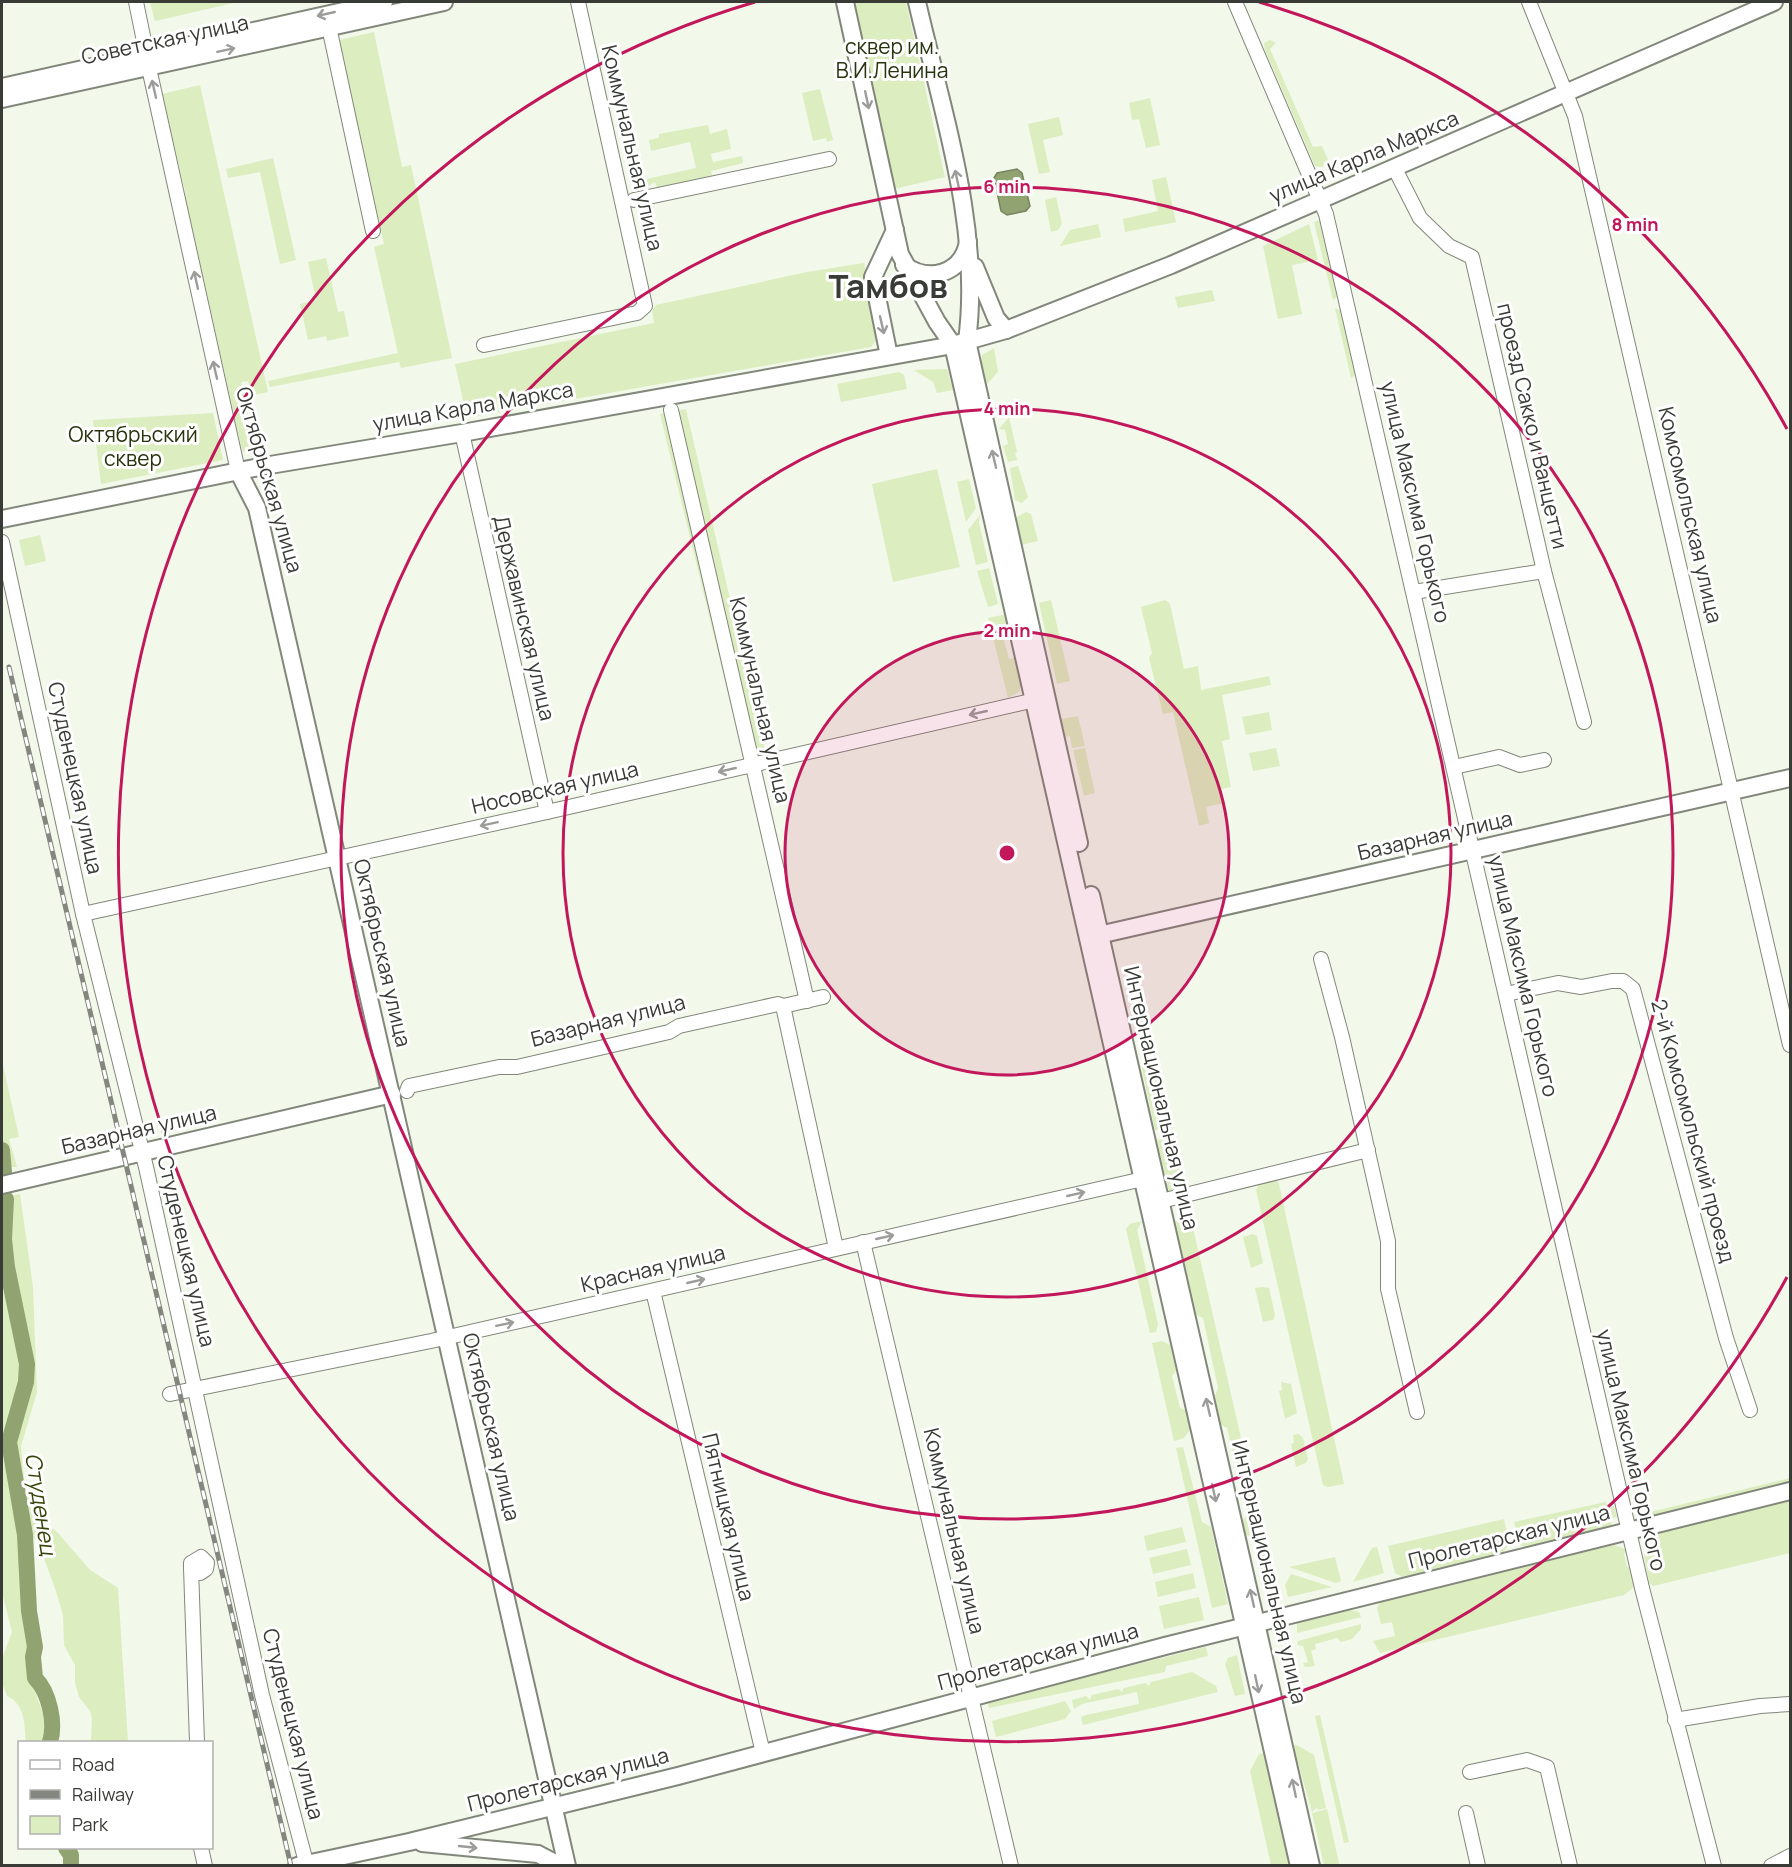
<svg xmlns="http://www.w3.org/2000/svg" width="1792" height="1867" font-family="Manrope,sans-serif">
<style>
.green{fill:#dcedbf}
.water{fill:#91a370;stroke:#77845f;stroke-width:1.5}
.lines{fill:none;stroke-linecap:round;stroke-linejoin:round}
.river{stroke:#91a370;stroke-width:16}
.minor-casing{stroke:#82877b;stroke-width:16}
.major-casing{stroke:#82877b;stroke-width:20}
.minor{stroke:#fff;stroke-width:14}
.major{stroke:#fff;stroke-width:16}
.rail-casing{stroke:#84877f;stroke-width:5}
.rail{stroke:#fff;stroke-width:3;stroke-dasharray:9;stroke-linecap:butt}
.oneway{stroke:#9c9d9a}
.ring{fill:none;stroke:#c2185b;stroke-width:3}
.labels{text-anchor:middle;stroke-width:6;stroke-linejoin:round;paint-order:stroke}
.street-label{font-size:21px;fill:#393b36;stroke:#fff}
.park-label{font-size:21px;fill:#28340d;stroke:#fff}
.water-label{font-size:22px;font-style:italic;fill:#354509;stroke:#fff}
.town-label{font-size:33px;font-weight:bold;fill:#393b36;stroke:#fff}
.centre{fill:#c2185b;stroke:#fff;stroke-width:3}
.ring-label{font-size:18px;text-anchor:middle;font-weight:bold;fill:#c2185b;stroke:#fff;stroke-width:6;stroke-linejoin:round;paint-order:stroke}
</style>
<rect width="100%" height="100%" fill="#f2f8ea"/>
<g class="green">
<polygon points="150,2 238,2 155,21"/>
<polygon points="853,2 906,2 945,177 894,189"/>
<polygon points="374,32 402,167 411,165 452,358 401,368 399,362 270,387 268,381 398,353 374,247 384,244 339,40"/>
<polygon points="1270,40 1276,43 1270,49 1313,147 1322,146 1329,162 1321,167 1315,166 1265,50 1264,43"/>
<polygon points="200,85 268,392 252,395 248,381 241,382 256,451 247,453 242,451 204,281 201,281 182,196 186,195 162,94"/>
<polygon points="820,89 833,140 827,142 826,138 813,141 802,93"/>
<polygon points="1150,98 1160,145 1146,148 1139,119 1132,120 1129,103"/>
<polygon points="1059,117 1063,135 1043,140 1050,172 1039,174 1028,124"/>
<polygon points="708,125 710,134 727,129 731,149 711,154 713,162 742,156 743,163 711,171 713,181 667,191 665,186 657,188 655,182 648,186 639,186 642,180 696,168 690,142 651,151 649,140 659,138 659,134"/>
<polygon points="273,158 296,260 280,264 260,172 228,178 226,169"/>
<polygon points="1166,177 1176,222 1125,232 1123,219 1158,211 1152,180"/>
<polygon points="1056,197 1062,224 1058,230 1051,232 1045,200"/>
<polygon points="1320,220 1338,296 1333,300 1314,222"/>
<polygon points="1098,224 1101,237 1060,246 1070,230"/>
<polygon points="1309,224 1318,260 1292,265 1302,314 1278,319 1263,246"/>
<polygon points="326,258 338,312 344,311 349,336 327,341 326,336 308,340 300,304 316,300 308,262"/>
<polygon points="864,263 877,333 877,339 871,347 467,418 455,364 654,323 652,311 656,305 807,272"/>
<polygon points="1212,290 1215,301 1178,308 1175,297"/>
<polygon points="1335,308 1342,311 1357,374 1351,378"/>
<polygon points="994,348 998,372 987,384 980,365 982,355"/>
<polygon points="947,369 953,390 937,393 933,382 914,370"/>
<polygon points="899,372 904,375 907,389 841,402 837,384"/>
<polygon points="686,409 765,750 743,755 660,414"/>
<polygon points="213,413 223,460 101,484 93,420"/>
<polygon points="1009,417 1017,452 1015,453 1017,460 1008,462 1003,446 1008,444 1005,430 999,429"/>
<polygon points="1018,466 1028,497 1022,503 1015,500 1010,468"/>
<polygon points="937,469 960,567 893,582 872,484"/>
<polygon points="969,479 976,508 966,522 957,482"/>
<polygon points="1026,512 1031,514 1038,541 1021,545 1015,518"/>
<polygon points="980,515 979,523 988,562 976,565 968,530"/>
<polygon points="40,535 46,561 25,566 19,540"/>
<polygon points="989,568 998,604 988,607 977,571"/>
<polygon points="1051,600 1070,681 1057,684 1039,603"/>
<polygon points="1165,600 1170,604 1184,669 1198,666 1201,690 1269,676 1271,685 1222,695 1230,739 1222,741 1231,787 1221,789 1224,803 1206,807 1209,823 1199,826 1173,712 1163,714 1149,658 1152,653 1141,607"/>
<polygon points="1007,614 1010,626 1001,629 1009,659 1018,657 1023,678 1019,692 1008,698 988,618"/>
<polygon points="1269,712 1272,730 1246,735 1242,717"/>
<polygon points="1078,716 1085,746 1072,748 1070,736 1065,737 1061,719"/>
<polygon points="1085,748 1095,793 1084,796 1073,750"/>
<polygon points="1276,748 1280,766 1253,771 1249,753"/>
<polygon points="2,1061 19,1137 9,1139 17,1167 11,1167 8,1158 2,1160"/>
<polygon points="1143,1063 1160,1071 1172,1128 1155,1130 1141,1065"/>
<polygon points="1172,1136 1185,1189 1169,1193 1157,1140"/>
<polygon points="1276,1178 1279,1184 1344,1484 1328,1487 1323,1485 1256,1190 1260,1182"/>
<path d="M 20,1194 L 33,1287 L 37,1392 L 21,1446 L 25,1493 L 47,1524 L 57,1532 L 90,1570 L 118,1588 L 128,1742 L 91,1742 L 92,1719 L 90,1711 L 79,1697 L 75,1682 L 75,1665 L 64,1645 L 63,1615 L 56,1591 L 38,1542 L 29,1534 L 23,1538 L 20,1545 L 29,1636 L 29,1676 L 42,1711 L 49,1742 L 26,1742 C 24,1724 26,1705 7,1696 L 3,1685 L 2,1659 L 12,1632 L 3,1596 L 2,1543 L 2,1198 Z"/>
<polygon points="1174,1220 1193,1228 1273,1578 1261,1573 1253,1539 1245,1534 1242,1522 1247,1515 1227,1428 1220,1424 1214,1398 1218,1388 1203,1318 1195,1314"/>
<polygon points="1142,1221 1137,1230 1158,1324 1156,1332 1150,1333 1126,1229 1130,1224"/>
<polygon points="1253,1234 1257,1236 1263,1263 1251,1268 1243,1237"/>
<polygon points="1263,1287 1269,1288 1275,1315 1273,1320 1263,1322 1255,1288"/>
<polygon points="1162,1341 1170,1345 1176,1371 1172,1376 1180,1408 1186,1410 1190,1430 1184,1438 1174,1441 1152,1343"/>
<polygon points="1281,1382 1291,1384 1297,1413 1285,1419 1279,1391 1282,1390"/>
<polygon points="1293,1435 1299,1434 1303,1438 1308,1459 1306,1463 1296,1467 1291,1444 1294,1443"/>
<polygon points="1183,1447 1202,1522 1211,1527 1228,1604 1212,1608 1176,1448"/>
<polygon points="1790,1478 1790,1483 1649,1518 1634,1516"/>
<polygon points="1790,1499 1790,1553 1653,1586 1649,1583 1644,1556 1645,1553 1654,1550 1652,1537 1658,1532"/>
<polygon points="1606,1502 1608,1508 1614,1506 1617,1517 1612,1518 1611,1527 1527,1548 1520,1545 1514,1522"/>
<polygon points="1504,1519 1509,1543 1503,1553 1404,1578 1395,1573 1388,1546"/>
<polygon points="1182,1527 1186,1542 1147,1551 1144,1536"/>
<polygon points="1610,1544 1626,1549 1627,1552 1624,1553 1627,1567 1631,1566 1634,1587 1624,1595 1380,1653 1373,1641 1395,1636 1392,1622 1381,1624 1377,1608 1381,1600"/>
<polygon points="1377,1547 1384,1573 1353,1582 1372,1548"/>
<polygon points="1187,1549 1191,1565 1153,1574 1149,1558"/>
<polygon points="1335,1557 1341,1581 1336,1583 1289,1567"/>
<polygon points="1193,1573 1196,1588 1158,1597 1155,1582"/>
<polygon points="1291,1574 1332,1587 1288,1597 1285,1585"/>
<polygon points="1199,1597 1204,1620 1164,1629 1159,1606"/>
<polygon points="1351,1610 1359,1612 1361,1617 1297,1633 1297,1623"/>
<polygon points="1361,1624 1361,1629 1352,1639 1341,1642 1337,1638 1315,1644 1316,1649 1311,1651 1315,1666 1305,1667 1303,1663 1308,1662 1303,1646 1297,1645 1298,1641"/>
<polygon points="1206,1647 1208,1656 1166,1666 1165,1672 989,1708 988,1704 991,1701"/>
<polygon points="1237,1655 1245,1694 1235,1696 1225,1664 1228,1658"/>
<polygon points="1192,1672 1216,1686 1218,1692 1083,1725 1081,1717 1086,1715 1139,1704 1137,1692 1082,1704 1074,1709 1072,1700 1086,1696 1090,1700 1092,1695 1118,1689 1122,1692 1124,1688 1145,1683 1149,1686 1151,1682"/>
<polygon points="1065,1701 1071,1711 1065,1719 996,1737 992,1721"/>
<polygon points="1320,1715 1349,1842 1344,1843 1315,1716"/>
<polygon points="1293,1745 1297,1745 1314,1755 1326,1808 1318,1810 1317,1807 1312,1812"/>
<polygon points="1264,1753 1289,1865 1271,1865 1250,1771 1259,1754"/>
<polygon points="1327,1809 1339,1863 1340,1865 1324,1865 1312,1813"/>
</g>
<polygon class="water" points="1017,169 1022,173 1030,206 1026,211 1007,215 1001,211 994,178 997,173"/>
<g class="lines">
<g class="river">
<polyline points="2,1150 4,1172"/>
<path d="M 6,1199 L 4,1239 L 7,1267 L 27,1364 L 26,1382 L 9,1442 L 25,1535 L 29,1611 L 35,1647 L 33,1657 L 35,1678 C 49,1692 56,1723 50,1742"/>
<polyline points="66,1848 71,1855 71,1866"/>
</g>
<defs>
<g id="minor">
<polyline points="136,2 145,46"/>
<polyline points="1235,2 1326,214 1642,1588 1714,1866"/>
<polyline points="1529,2 1575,116 1790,1045"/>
<polyline points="329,27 373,231"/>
<polyline points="147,59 238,471"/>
<polyline points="1395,169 1420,218 1449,246 1472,257 1544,571 1584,722"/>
<polyline points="634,200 829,159"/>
<polyline points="484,345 637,313 645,306 578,2"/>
<polyline points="671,410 807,1001"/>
<polyline points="462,433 547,812"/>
<polyline points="2,542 83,914 146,1167 262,1695 307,1866"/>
<polyline points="1414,592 1544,571"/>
<polyline points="1454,767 1499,757 1520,765 1544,760"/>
<polyline points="83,914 547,812 1035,700"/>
<polyline points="1321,959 1342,1037 1388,1241 1388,1289 1417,1412"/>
<polyline points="1506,994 1558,983 1581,987 1612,981 1623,981 1633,989 1726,1338 1750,1410"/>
<polyline points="783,1006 836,1248"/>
<polyline points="407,1091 409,1086 499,1067 517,1067 669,1032 679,1026 778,1004 783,1006 823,997"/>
<polyline points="1161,1201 1368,1150"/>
<polyline points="863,1242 1011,1866"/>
<polyline points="653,1291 763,1753"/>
<polyline points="170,1394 431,1341 1143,1179"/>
<polyline points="191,1568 200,1573 206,1569 207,1563 201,1557 191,1563 191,1568 197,1742"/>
<polyline points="1675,1720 1760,1706 1790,1704"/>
<polyline points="1470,1772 1527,1760 1547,1767 1570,1866"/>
<polyline points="1466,1813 1478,1866"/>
<polyline points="201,1848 205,1866"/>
<polyline points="1771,1866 1790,1856"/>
</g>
<g id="major">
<polyline points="845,2 900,254 937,322 953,345 1299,1866"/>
<path d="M 917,2 C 942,111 982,229 967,341 L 1079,843"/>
<polyline points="2,87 384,2"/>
<polyline points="2,99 444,2"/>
<path d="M 904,265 C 929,283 962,274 968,242"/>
<polyline points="975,267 996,318 1006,330"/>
<polyline points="889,356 873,277 895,230"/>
<polyline points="238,471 257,508 567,1866"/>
<polyline points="2,519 264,466 462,433 953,345 1006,330 1171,265 1774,2"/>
<polyline points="1091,895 1311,1866"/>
<polyline points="1090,937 1790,778"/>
<polyline points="2,1185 392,1094"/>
<polyline points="422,1843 538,1854 561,1866"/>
<polyline points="297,1866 409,1842 678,1776 1165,1646 1790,1491"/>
</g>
</defs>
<use href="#minor" class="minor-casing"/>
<use href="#major" class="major-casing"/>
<use href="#minor" class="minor"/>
<use href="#major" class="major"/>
<defs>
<polyline id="rail" points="9,667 291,1866"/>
</defs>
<use href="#rail" class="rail-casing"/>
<use href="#rail" class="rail"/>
</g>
<defs><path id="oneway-shaft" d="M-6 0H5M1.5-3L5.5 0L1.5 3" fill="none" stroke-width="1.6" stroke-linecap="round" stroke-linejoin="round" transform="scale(1.5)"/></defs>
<g class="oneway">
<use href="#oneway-shaft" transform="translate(326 14) rotate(167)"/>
<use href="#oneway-shaft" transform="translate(226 50) rotate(-12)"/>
<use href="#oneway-shaft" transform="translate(154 89) rotate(-103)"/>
<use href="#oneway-shaft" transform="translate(867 100) rotate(78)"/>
<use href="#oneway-shaft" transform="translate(957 179) rotate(-102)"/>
<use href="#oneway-shaft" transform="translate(196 280) rotate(-102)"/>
<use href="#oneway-shaft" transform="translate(882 325) rotate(77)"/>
<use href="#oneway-shaft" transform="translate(215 370) rotate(-103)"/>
<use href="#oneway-shaft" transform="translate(994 459) rotate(-103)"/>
<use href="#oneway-shaft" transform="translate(978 713) rotate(167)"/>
<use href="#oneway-shaft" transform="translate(727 770) rotate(167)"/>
<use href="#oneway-shaft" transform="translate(489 824) rotate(168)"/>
<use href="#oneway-shaft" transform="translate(1076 1194) rotate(-13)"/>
<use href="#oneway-shaft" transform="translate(885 1237) rotate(-13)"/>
<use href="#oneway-shaft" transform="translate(696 1281) rotate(-13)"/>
<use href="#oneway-shaft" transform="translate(505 1324) rotate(-12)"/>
<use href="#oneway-shaft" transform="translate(1208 1407) rotate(-103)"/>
<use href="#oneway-shaft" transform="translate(1214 1493) rotate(77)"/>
<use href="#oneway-shaft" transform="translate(1252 1598) rotate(-103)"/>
<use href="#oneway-shaft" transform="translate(1257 1684) rotate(78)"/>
<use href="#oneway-shaft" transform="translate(1294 1788) rotate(-102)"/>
<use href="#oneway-shaft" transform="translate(468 1847) rotate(6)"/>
</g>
<circle cx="1007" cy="853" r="222" fill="#c2185b" fill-opacity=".12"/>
<g class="ring">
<circle cx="1007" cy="853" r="222"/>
<circle cx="1007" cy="853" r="444"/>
<circle cx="1007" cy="853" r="666"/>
<path d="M1787 1277A888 888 0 1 1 755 2M1259 2A888 888 0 0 1 1787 429"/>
</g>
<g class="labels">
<g class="street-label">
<text transform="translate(165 40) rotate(-12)" y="7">Советская улица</text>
<text transform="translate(632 148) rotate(77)" y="7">Коммунальная улица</text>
<text transform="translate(1364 157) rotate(-23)" y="7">улица Карла Маркса</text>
<text transform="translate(473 407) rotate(-10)" y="7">улица Карла Маркса</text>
<text transform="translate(1532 426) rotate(77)" y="7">проезд Сакко и Ванцетти</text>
<text transform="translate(269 480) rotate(74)" y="7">Октябрьская улица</text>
<text transform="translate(1415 502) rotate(77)" y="7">улица Максима Горького</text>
<text transform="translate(1690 515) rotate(77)" y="7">Комсомольская улица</text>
<text transform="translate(524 618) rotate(77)" y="7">Державинская улица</text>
<text transform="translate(760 700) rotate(77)" y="7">Коммунальная улица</text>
<text transform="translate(75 778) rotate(78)" y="7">Студенецкая улица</text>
<text transform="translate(555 788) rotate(-13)" y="7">Носовская улица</text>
<text transform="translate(1435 836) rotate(-13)" y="7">Базарная улица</text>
<text transform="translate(382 953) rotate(77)" y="7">Октябрьская улица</text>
<text transform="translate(1523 976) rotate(77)" y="7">улица Максима Горького</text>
<text transform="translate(608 1021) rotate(-14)" y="7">Базарная улица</text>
<text transform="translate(1161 1098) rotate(77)" y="7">Интернациональная улица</text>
<text transform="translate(139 1130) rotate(-13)" y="7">Базарная улица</text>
<text transform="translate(1693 1131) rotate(75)" y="7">2-й Комсомольский проезд</text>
<text transform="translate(186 1251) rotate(77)" y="7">Студенецкая улица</text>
<text transform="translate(653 1269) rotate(-13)" y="7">Красная улица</text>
<text transform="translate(491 1427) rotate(77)" y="7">Октябрьская улица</text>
<text transform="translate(1631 1450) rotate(77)" y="7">улица Максима Горького</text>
<text transform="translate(728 1517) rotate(77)" y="7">Пятницкая улица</text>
<text transform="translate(954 1531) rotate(77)" y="7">Коммунальная улица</text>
<text transform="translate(1509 1537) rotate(-14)" y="7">Пролетарская улица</text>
<text transform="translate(1269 1572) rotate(77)" y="7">Интернациональная улица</text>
<text transform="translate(1038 1657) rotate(-15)" y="7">Пролетарская улица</text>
<text transform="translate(293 1724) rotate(76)" y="7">Студенецкая улица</text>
<text transform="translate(568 1780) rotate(-14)" y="7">Пролетарская улица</text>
</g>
<g class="park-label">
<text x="892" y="54">сквер им.<tspan x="892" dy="24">В.И.Ленина</tspan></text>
<text x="133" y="442">Октябрьский<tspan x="133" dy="24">сквер</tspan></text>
</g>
<g class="water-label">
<text transform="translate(41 1504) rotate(81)" y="8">Студенец</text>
</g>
<g class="town-label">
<text x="888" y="298">Тамбов</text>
</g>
</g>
<circle cx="1007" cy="853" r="9" class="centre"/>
<g class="ring-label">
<text x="1007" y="193">6 min</text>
<text x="1635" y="231">8 min</text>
<text x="1007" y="415">4 min</text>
<text x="1007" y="637">2 min</text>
</g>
<rect width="1792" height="1867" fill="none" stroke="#393b36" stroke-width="6"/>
<rect x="18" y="1741" width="195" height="108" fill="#ffffff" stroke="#b0b1af" stroke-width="1.5"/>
<rect x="30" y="1760" width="30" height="9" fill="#ffffff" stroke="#b0b1af" stroke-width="1.5"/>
<text x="72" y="1771" font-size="18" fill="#393b36">Road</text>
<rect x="30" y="1790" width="30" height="9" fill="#84877f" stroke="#b0b1af" stroke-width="1.5"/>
<text x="72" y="1801" font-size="18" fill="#393b36">Railway</text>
<rect x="30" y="1816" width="30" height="18" fill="#dcedbf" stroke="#b0b1af" stroke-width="1.5"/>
<text x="72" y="1831" font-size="18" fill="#393b36">Park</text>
</svg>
